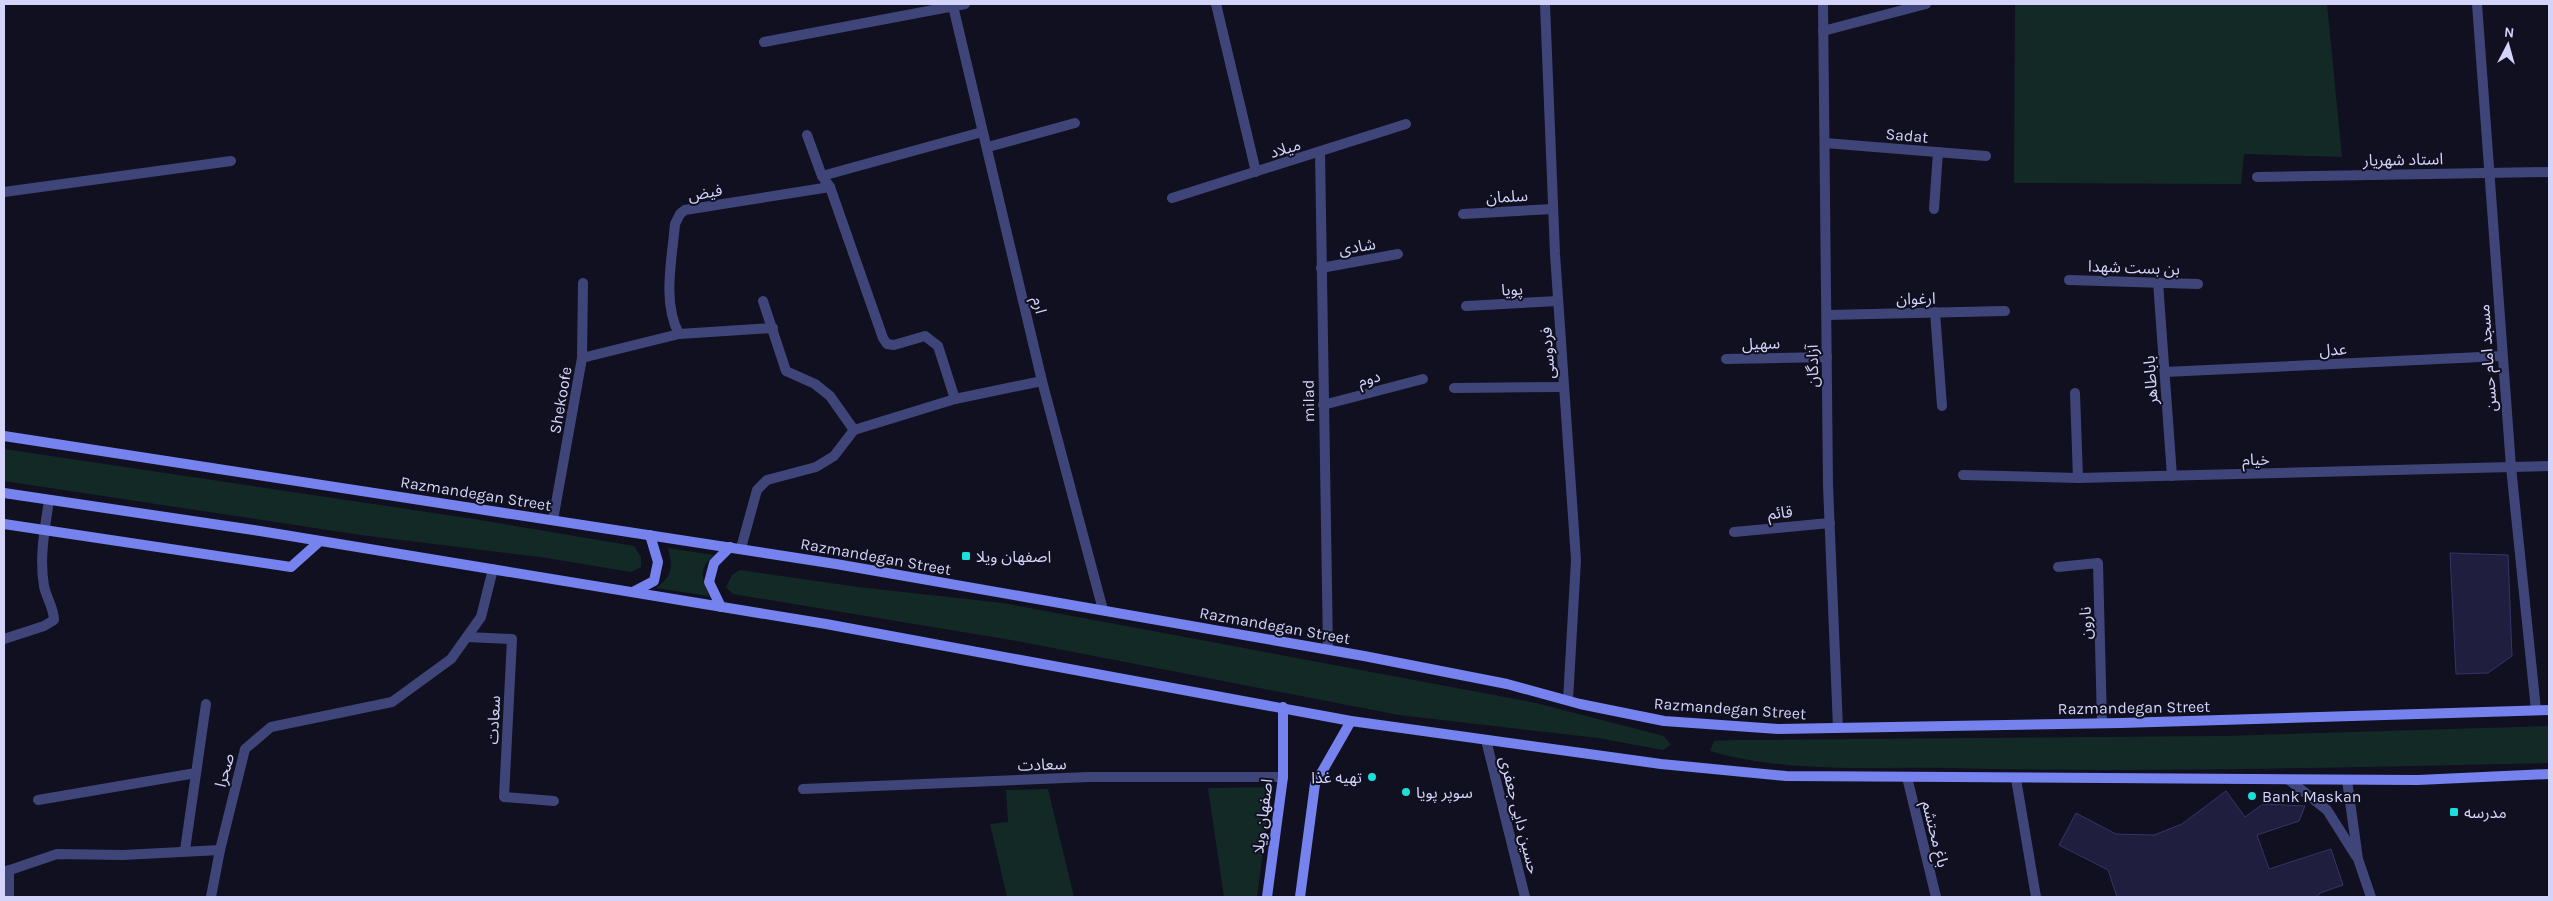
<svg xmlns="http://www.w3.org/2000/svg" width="2553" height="901" font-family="Karla,'Noto Sans Arabic',sans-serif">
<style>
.green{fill:#132925}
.building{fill:#201e3f;stroke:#363368}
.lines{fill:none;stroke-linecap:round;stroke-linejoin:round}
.street{stroke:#404579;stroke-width:10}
.secondary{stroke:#7683ef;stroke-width:10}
.poi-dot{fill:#1bdfd8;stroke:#101020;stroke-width:2}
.labels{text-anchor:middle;stroke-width:4;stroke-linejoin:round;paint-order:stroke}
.street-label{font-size:16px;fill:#d4d4fa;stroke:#101020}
.poi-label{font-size:16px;fill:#d4d4fa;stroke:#101020;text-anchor:start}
</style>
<rect width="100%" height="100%" fill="#101020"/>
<g class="green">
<polygon points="2015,4 2327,4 2342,157 2244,154 2241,184 2014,183"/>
<polygon points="4,449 474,519 634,546 641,557 641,567 631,572 547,558 361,535 4,481"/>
<path d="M 668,548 L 714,555 C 698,569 702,577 709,596 L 656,588 C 673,575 673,568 668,548 Z"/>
<polygon points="740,570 858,587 1003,603 1532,702 1664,736 1671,745 1663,750 1598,738 1399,715 1017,641 733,594 726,587 732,575"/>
<path d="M 2549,726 L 2549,763 C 2350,767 2149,773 1950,768 C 1873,767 1784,773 1710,751 L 1714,741 L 1736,740 L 2224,736 Z"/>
<polygon points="1271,787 1257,897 1224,897 1208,788"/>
<polygon points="1048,789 1074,897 1007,897 990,824 1008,822 1006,790"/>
</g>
<g class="building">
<polygon points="2450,553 2508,555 2512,656 2488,673 2456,674"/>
<polygon points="2226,791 2245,817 2263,804 2305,806 2299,821 2257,835 2269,869 2331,849 2343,885 2320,893 2317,897 2117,897 2108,870 2059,845 2076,813 2116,834 2154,835 2182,824"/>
</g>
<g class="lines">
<g class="street">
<polyline points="1216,4 1256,172"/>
<polyline points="1545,4 1555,254 1576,560 1568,700"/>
<polyline points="1823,4 1828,485 1838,728"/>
<polyline points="2477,4 2511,467 2536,710"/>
<polyline points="953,6 1042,381 1103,610"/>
<polyline points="1823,31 1926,4"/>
<polyline points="764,42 965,4"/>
<polyline points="807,135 822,176 830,187 883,338 887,344 894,345 925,336 938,346 955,399"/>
<polyline points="1825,143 1986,156"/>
<polyline points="988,147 1075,123"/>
<polyline points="1320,152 1328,649"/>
<polyline points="822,176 982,132"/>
<polyline points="2257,177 2549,172"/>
<polyline points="4,192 231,161"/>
<polyline points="1172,198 1406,124"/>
<polyline points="1934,209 1938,152"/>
<polyline points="1463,214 1553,209"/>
<polyline points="1321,268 1398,254"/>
<polyline points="2069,280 2198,284"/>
<polyline points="2158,282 2172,476"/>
<polyline points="1466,306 1558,301"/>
<polyline points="1935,312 1942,406"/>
<polyline points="1827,315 2005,311"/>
<path d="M 773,328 L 679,334 C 662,302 672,260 675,224 L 680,214 L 685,210 L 830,187"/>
<polyline points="582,358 679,334"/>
<polyline points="1726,359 1827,357"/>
<polyline points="2165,372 2502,356"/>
<polyline points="1454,388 1564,387"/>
<polyline points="2075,393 2078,478"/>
<polyline points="1323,405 1423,379"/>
<polyline points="854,430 955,399 1042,381"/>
<polyline points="1963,475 2078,478 2549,466"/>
<polyline points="553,520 582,358 583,283"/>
<polyline points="1734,532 1830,523"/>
<polyline points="741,548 757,490 767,480 816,467 834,456 854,430 830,396 815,384 786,371 763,301"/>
<polyline points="2058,567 2098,563 2102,723"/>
<polyline points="467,637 512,639 504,797 554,801"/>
<path d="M 4,639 L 44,626 L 54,620 C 54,608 46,597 44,586 C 39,557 45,528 49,500"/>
<polyline points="1486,740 1525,897"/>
<polyline points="1907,777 1936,897"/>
<polyline points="2016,779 2036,897"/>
<polyline points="2289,780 2327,810 2356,856"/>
<polyline points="2347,780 2358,859 2371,897"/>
<polyline points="803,789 1089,777 1283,777"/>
<polyline points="38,800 196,773"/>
<polyline points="185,850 206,704"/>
<polyline points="9,870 9,897"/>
<polyline points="4,872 57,854 123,855 220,850 245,749 271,727 392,702 451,659 481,617 493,569"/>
<polyline points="211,897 220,850"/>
</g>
<g class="secondary">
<polyline points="4,436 836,564 1364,656 1507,684 1580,704 1664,721 1778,729 2121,723 2549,710"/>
<polyline points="4,493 260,531 826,624 1351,721 1661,764 1786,776 2418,780 2549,774"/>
<polyline points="4,524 291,567 320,541"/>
<polyline points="633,592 654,581 658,562 650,535"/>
<polyline points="721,607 709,582 714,563 730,547"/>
<polyline points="1267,897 1283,777 1283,707"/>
<polyline points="1300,897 1315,784 1351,721"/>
</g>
</g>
<g class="poi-dot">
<rect x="961" y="551" width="10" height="10" rx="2.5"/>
<circle cx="1372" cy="777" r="5"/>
<circle cx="1406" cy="792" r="5"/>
<circle cx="2252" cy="796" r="5"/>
<rect x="2449" y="807" width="10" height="10" rx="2.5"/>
</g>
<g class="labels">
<g class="street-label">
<text transform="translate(1907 135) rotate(5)" y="6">Sadat</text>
<text transform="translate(1285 148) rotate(-17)" y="6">میلاد</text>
<text transform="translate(2403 159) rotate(-1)" y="6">استاد شهریار</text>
<text transform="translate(705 192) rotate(-10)" y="6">فیض</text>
<text transform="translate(1507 196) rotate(-3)" y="6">سلمان</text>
<text transform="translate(1357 246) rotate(-10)" y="6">شادی</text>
<text transform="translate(2134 267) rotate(2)" y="6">بن بست شهدا</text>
<text transform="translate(1512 289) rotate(-3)" y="6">پویا</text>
<text transform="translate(1916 298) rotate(-1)" y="6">ارغوان</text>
<text transform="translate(1040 305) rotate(77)" y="6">ارم</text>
<text transform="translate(1761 343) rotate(-2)" y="6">سهیل</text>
<text transform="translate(2333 349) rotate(-3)" y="6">عدل</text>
<text transform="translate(1547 353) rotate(-94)" y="6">فردوسی</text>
<text transform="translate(2487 358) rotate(-94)" y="6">مسجد امام حسن</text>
<text transform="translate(1812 366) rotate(-91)" y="6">آزادگان</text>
<text transform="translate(1369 378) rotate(-15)" y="6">دوم</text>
<text transform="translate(2150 380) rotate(-94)" y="6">باباطاهر</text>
<text transform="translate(560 400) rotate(-80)" y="6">Shekoofe</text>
<text transform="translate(1308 401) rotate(-91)" y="6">milad</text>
<text transform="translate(2256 459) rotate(-1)" y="6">خیام</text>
<text transform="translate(476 493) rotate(9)" y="6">Razmandegan Street</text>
<text transform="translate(1780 512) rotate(-6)" y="6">قائم</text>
<text transform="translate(876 556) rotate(10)" y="6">Razmandegan Street</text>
<text transform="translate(2085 623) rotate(-91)" y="6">نارون</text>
<text transform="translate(1275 625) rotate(10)" y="6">Razmandegan Street</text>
<text transform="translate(2134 707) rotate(-1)" y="6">Razmandegan Street</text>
<text transform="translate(1730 708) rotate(4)" y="6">Razmandegan Street</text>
<text transform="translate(493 720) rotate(-87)" y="6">سعادت</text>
<text transform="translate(1042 764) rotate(-2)" y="6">سعادت</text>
<text transform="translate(224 770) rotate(-75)" y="6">صحرا</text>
<text transform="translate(1520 815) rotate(76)" y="6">حسین دایی جعفری</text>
<text transform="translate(1262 816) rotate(-83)" y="6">اصفهان ویلا</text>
<text transform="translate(1936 834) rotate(76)" y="6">باغ محتشم</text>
</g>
<g class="poi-label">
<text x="976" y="562">اصفهان ویلا</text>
<text x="1362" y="783" text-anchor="end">تهیه غذا</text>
<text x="1416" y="798">سوپر پویا</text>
<text x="2262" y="802">Bank Maskan</text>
<text x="2464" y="818">مدرسه</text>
</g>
</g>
<rect width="2553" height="901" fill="none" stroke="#d4d4fa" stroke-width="10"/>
<g transform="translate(2508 45) rotate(6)" stroke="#101020" stroke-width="4" paint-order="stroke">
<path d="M0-4L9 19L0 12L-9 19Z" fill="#d4d4fa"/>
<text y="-8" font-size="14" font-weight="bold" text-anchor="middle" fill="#d4d4fa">N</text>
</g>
</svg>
